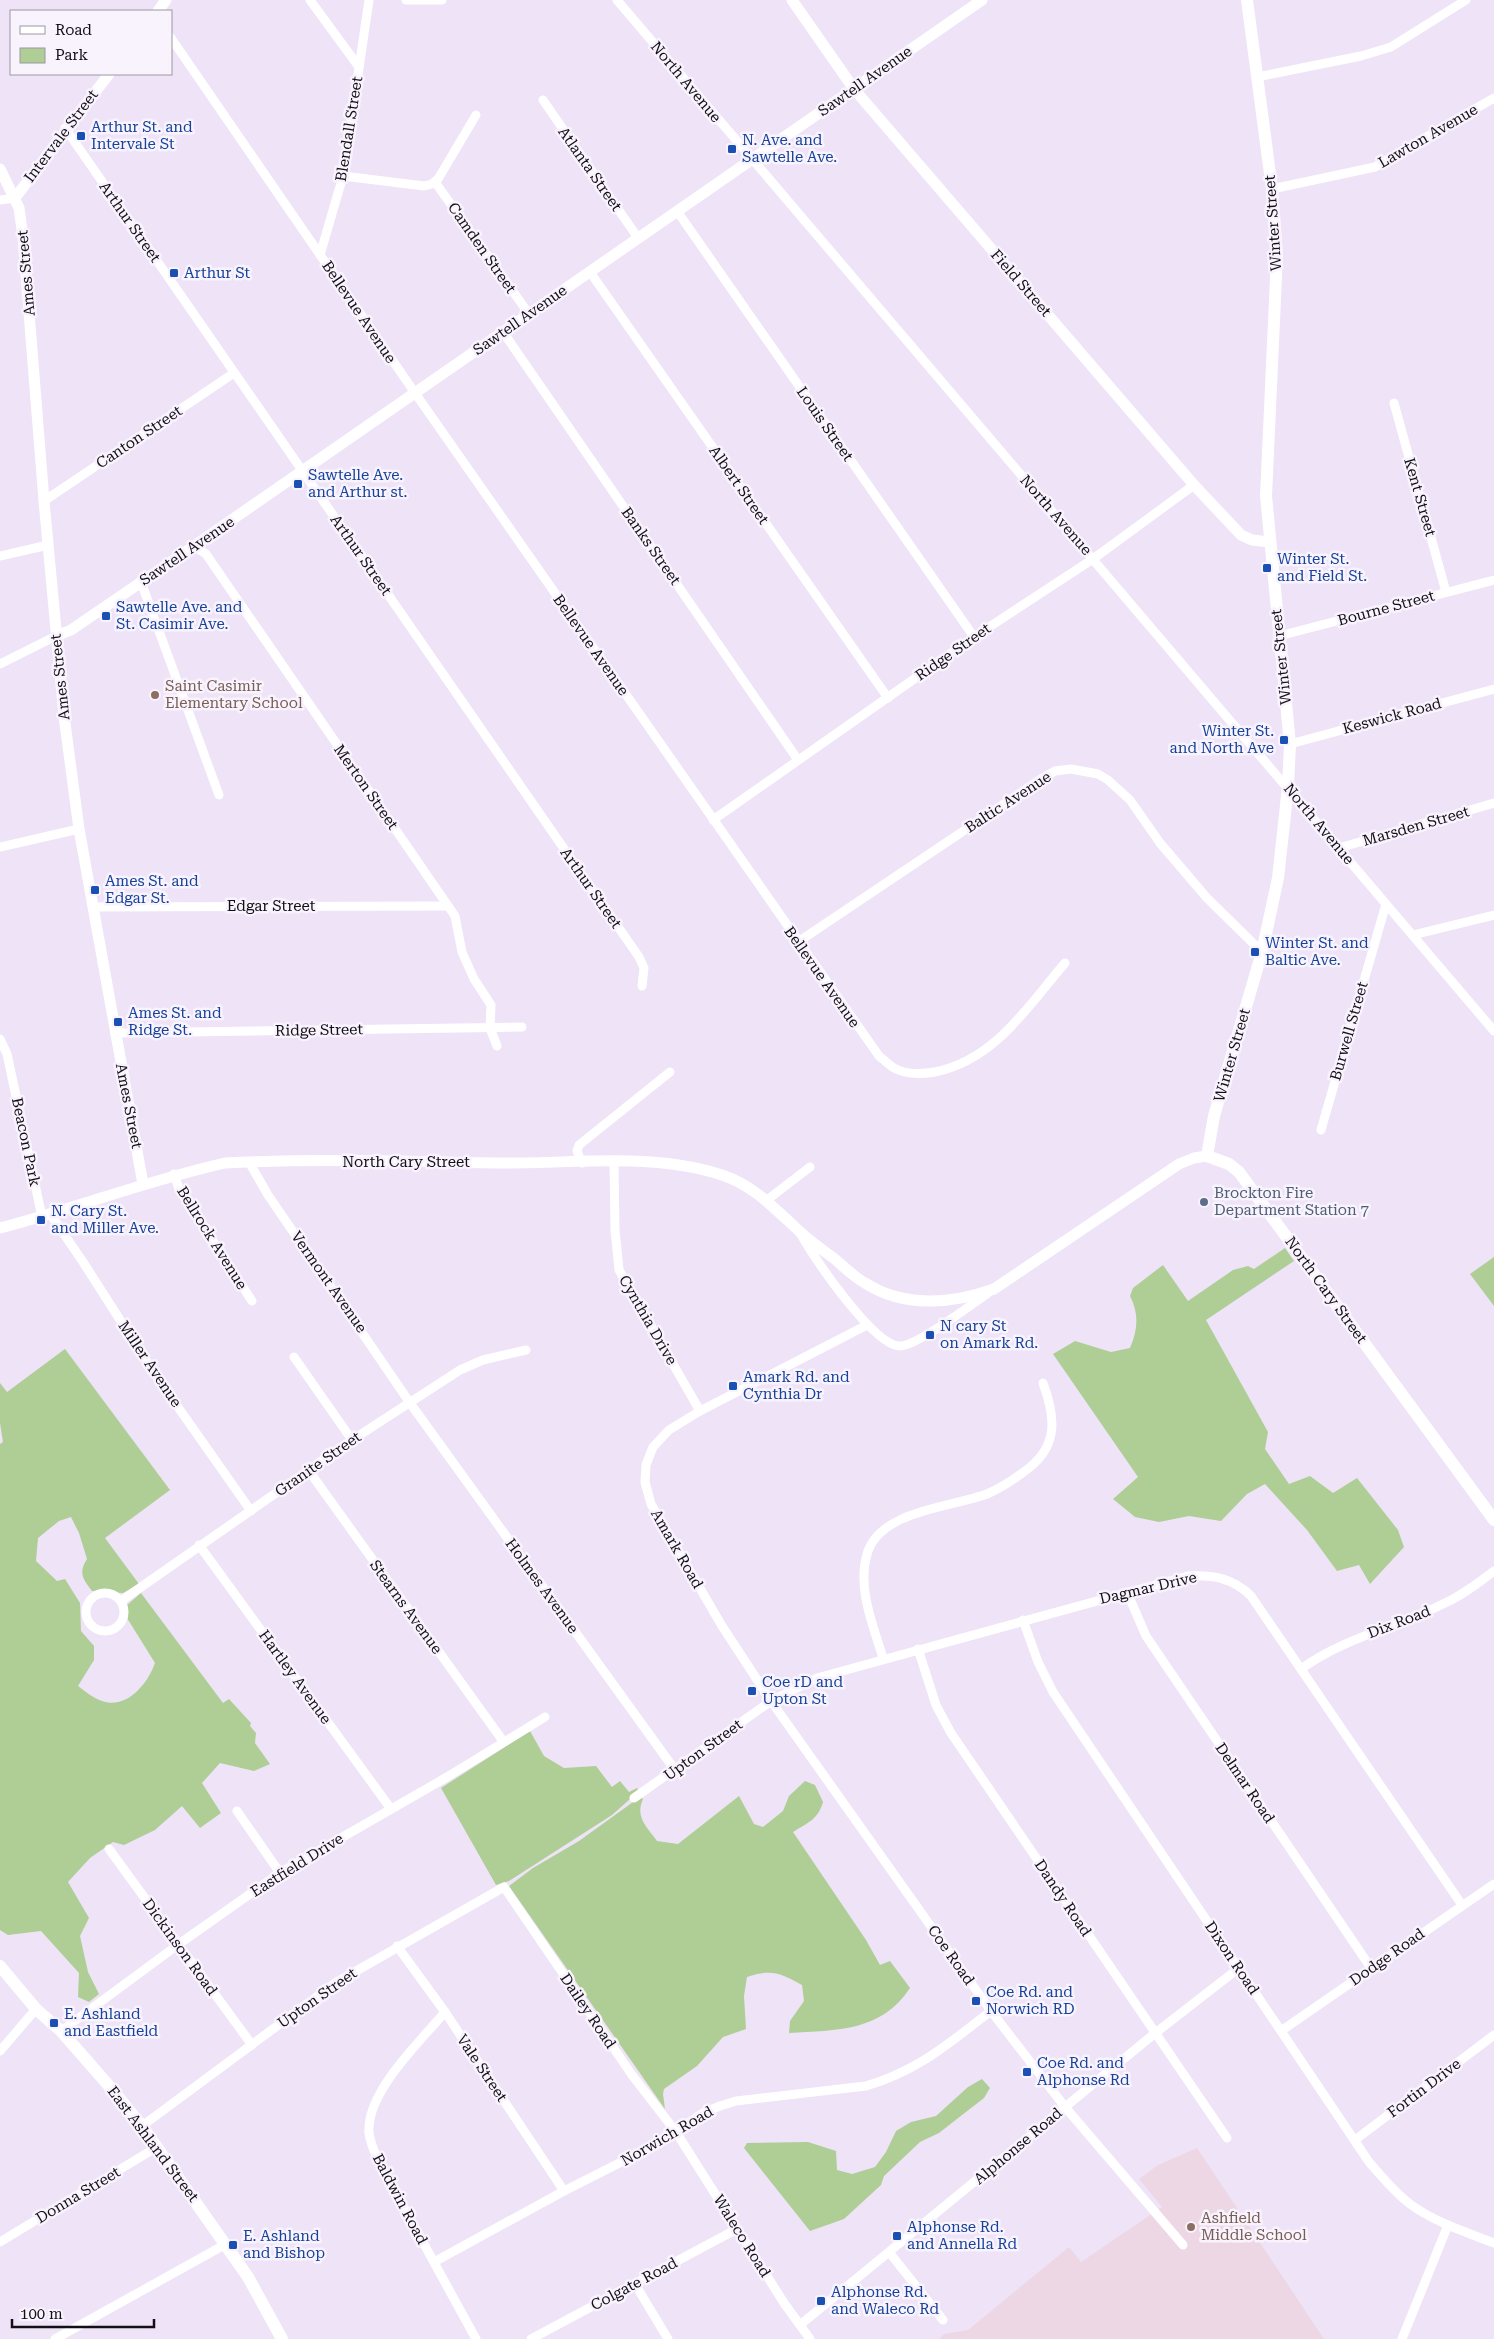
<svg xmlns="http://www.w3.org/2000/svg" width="1494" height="2339" font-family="'Roboto Serif',serif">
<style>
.education{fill:#edd7e4}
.green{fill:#afce96}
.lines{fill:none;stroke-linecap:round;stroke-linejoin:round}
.minor{stroke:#fff;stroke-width:9}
.tertiary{stroke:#fff;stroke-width:11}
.secondary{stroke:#fff;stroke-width:12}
.transit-dot{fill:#1a4fb4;stroke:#f9f3fe;stroke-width:2}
.education-dot{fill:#8d6e63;stroke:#f9f3fe;stroke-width:2}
.service-dot{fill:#5c6f8a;stroke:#f9f3fe;stroke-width:2}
.labels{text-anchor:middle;stroke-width:5;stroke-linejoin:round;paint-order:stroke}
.street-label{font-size:15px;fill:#130f16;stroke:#f9f3fe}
.transit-label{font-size:15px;fill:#164399;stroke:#f9f3fe;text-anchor:start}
.education-label{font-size:15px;fill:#785e54;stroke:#f9f3fe;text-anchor:start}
.service-label{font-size:15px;fill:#4e5e75;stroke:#f9f3fe;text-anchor:start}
</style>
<rect width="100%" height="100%" fill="#eee3f7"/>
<polygon class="education" points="1197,2148 1324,2339 939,2339 944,2334 968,2330 1069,2247 1081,2262 1162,2207 1139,2179 1158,2165"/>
<g class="green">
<path d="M 1285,1248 L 1294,1261 L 1206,1320 L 1268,1432 L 1265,1449 L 1289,1484 L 1310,1476 L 1333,1493 L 1357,1478 L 1398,1530 L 1404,1547 L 1370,1584 L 1359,1565 L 1337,1571 L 1307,1530 L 1265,1484 L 1247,1494 L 1221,1521 L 1189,1516 L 1159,1522 L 1135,1517 L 1113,1499 L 1138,1477 L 1053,1354 L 1075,1341 L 1111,1352 L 1130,1348 C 1138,1330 1139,1313 1130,1296 L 1133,1288 L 1163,1265 L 1188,1301 L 1233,1270 L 1248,1266 L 1254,1269 Z"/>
<polygon points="1494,1257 1494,1306 1470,1274"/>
<path d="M 65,1349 L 170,1490 L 105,1538 L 139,1584 L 123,1593 L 92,1591 C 83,1579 78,1573 87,1559 L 79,1533 L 71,1517 L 59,1521 L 38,1538 L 36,1561 L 57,1581 L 65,1579 L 80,1603 L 81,1631 L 94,1646 L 94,1660 L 78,1686 C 86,1692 93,1698 102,1701 C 127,1710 148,1683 155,1663 L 127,1618 L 127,1605 L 141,1593 L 223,1703 L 229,1699 L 251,1723 L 250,1726 L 256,1733 L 255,1743 L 270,1764 L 254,1771 L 220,1763 L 202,1783 L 221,1813 L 200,1828 L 182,1806 L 155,1830 L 124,1845 L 113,1842 L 90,1858 L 68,1882 L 89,1918 L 80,1936 L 88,1972 L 99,1994 L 89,2002 L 78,1997 L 79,1973 L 41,1931 L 8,1935 L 0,1930 L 0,1444 L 3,1442 L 0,1423 L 0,1383 L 7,1392 Z"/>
<polygon points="530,1731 544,1756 564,1768 596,1766 612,1787 620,1781 629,1792 637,1788 639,1791 612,1815 509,1881 496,1885 441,1788"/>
<path d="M 805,1781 L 815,1785 L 823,1802 C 818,1820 807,1823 793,1832 L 866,1940 L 880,1965 L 890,1961 L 910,1988 C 881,2032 837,2030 789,2033 L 790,2021 L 804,2001 L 802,1985 C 780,1973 772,1969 747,1977 L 744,1996 L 746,2029 L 723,2037 L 697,2066 L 664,2089 L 663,2094 L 665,2109 L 509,1886 L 533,1868 L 579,1841 L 640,1797 L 643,1799 C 635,1817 646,1826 657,1841 L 678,1844 L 739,1796 L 754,1824 L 763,1827 L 783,1811 L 789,1796 Z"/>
<polygon points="982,2079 990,2088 984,2098 962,2115 939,2133 920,2142 884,2176 881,2185 844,2219 810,2231 744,2148 747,2143 808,2142 836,2151 837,2170 852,2174 875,2167 886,2152 896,2131 911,2122 936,2116 968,2087"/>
</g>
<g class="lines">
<g class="minor">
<polyline points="310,0 359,67"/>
<polyline points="406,0 442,0"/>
<polyline points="617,0 1494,1031"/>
<path d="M 171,38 L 415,393 L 879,1056 C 884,1060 889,1065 894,1068 C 906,1075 923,1074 935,1072 C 995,1060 1028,1006 1065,963"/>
<polyline points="1257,77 1361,56 1391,47 1466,0"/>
<polyline points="543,100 638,238"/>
<polyline points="65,128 639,957 644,968 642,986"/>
<polyline points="343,176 424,186 432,184 438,179 476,115"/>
<polyline points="435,182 529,314"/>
<polyline points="1272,189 1375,167 1494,98"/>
<polyline points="0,200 15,198"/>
<polyline points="677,211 974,637"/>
<polyline points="320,255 343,176 369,0"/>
<polyline points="590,272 888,698"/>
<polyline points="503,332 798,760"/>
<polyline points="1394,403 1446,592"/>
<polyline points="44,501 234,373"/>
<polyline points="194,546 206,554 455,916 462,952 474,979 491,1005 490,1028 497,1046"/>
<polyline points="0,556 48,545"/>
<polyline points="141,582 219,795"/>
<polyline points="1279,636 1494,580"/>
<polyline points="0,664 56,636"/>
<polyline points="1290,744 1494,689"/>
<polyline points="713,820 974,637 1093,559 1194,485"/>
<polyline points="0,847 79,829"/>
<polyline points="1339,848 1494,803"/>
<polyline points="94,907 448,906"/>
<polyline points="1413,935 1494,915"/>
<polyline points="798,942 1041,779 1055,771 1071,769 1098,774 1108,780 1130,800 1160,843 1207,898 1262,952"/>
<polyline points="115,1033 522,1027"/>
<polyline points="0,1039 7,1054 42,1217"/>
<polyline points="1321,1130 1386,904"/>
<polyline points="249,1162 268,1195 410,1403 675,1770"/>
<polyline points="614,1162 615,1230 619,1270 700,1411"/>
<polyline points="582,1163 577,1151 579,1145 670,1072"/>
<polyline points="174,1174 179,1189 252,1301"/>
<polyline points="767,1200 810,1167"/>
<polyline points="51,1215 83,1262 154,1373 251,1511"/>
<path d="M 802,1236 C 815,1260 873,1344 899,1346 C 916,1347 970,1305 987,1294"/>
<polyline points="867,1325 700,1411 669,1430 653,1447 646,1465 645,1482 651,1504 722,1626 771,1701 991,2011 1065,2107 1183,2245"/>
<polyline points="294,1357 352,1440"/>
<polyline points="309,1471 503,1741"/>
<polyline points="199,1545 391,1809"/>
<polyline points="1127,1592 1146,1636 1371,1968"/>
<circle cx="105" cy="1612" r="19"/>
<polyline points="121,1601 352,1440 460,1370 483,1360 526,1350"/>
<path d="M 1023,1620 L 1038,1662 L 1053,1692 L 1369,2162 C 1382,2177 1394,2192 1410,2204 C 1434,2222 1466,2232 1494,2243"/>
<polyline points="918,1649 936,1705 951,1733 1227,2138"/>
<path d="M 883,1658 C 873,1625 856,1586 868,1551 C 883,1510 952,1507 987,1494 C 1002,1488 1016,1478 1029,1468 C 1059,1444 1055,1416 1043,1383"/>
<path d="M 1301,1669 C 1345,1637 1398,1627 1445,1603 C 1463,1595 1478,1583 1494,1571"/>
<path d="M 634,1798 L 771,1701 L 817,1678 L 1188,1576 C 1214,1575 1233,1578 1251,1596 L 1462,1905"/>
<polyline points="237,1811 280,1873"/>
<polyline points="109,1849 252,2045"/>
<polyline points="397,1946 445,2012 564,2191"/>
<path d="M 445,2012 C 420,2042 366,2092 369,2133 C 370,2143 375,2153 379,2162 L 476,2339"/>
<polyline points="61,2031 179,1944 280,1873 447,1777 545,1717"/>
<polyline points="1281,2031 1494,1884"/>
<polyline points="0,2051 36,2009"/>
<polyline points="142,2126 335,1983 504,1887 632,2075 676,2132 784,2303 810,2339"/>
<polyline points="1355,2140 1494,2035"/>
<polyline points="0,2242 157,2147"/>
<polyline points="889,2252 943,2320"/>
<path d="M 434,2262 L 564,2191 L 659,2143 L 703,2113 L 720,2106 L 736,2101 L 866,2086 C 919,2070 948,2044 991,2011"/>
<polyline points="635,2284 668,2339"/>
<polyline points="800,2325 1154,2034 1239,1968"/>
<polyline points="55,2339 226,2244"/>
<polyline points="531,2339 737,2229"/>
<polyline points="1402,2339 1448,2225"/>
</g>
<g class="tertiary">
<polyline points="792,0 854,89 1194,485 1241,535 1252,540 1270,542"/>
<polyline points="158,11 166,0"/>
<polyline points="0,169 19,208 23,237 44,501 64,716 79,829 143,1184"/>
<polyline points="15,198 109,74"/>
<polyline points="56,636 71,630 194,546 982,0"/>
<path d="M 0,1228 C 76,1208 149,1180 225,1163 C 320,1158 416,1162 511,1163 C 581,1163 656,1153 722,1175 C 753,1185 774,1208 798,1230 C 809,1241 823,1250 836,1260 C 845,1268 854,1277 865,1283 C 904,1308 952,1304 994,1289 L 1179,1164 L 1194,1158 L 1207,1156"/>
</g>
<g class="secondary">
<polyline points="1247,0 1272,189 1277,255 1266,496 1290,744 1288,787 1278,878 1262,952 1214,1116 1207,1156 1229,1164 1239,1172 1494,1520"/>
<polyline points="0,1966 36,2009 61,2031 110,2087 142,2126 248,2277 282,2339"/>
</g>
</g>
<g class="transit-dot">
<rect x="76" y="131" width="10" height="10" rx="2.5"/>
<rect x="727" y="144" width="10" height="10" rx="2.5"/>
<rect x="169" y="268" width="10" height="10" rx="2.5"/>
<rect x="293" y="479" width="10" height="10" rx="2.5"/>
<rect x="1262" y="563" width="10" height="10" rx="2.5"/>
<rect x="101" y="611" width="10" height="10" rx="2.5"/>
<rect x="1279" y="735" width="10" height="10" rx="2.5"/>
<rect x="90" y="885" width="10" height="10" rx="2.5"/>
<rect x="1250" y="947" width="10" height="10" rx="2.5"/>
<rect x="113" y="1017" width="10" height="10" rx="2.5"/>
<rect x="36" y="1215" width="10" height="10" rx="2.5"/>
<rect x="925" y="1330" width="10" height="10" rx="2.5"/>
<rect x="728" y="1381" width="10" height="10" rx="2.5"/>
<rect x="747" y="1686" width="10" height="10" rx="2.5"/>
<rect x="971" y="1996" width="10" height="10" rx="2.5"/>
<rect x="49" y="2018" width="10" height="10" rx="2.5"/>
<rect x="1022" y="2067" width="10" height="10" rx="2.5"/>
<rect x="892" y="2231" width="10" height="10" rx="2.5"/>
<rect x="228" y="2240" width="10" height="10" rx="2.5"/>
<rect x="816" y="2296" width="10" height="10" rx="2.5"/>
</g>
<g class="education-dot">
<circle cx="155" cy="695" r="5"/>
<circle cx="1191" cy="2227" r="5"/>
</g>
<circle class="service-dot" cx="1204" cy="1202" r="5"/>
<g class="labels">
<g class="street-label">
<text transform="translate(865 81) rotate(-35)" y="5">Sawtell Avenue</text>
<text transform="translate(686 82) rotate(50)" y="5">North Avenue</text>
<text transform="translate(349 129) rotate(-81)" y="5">Blendall Street</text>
<text transform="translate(61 136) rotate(-53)" y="5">Intervale Street</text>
<text transform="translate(1428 136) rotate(-30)" y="5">Lawton Avenue</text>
<text transform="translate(590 169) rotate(55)" y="5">Atlanta Street</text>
<text transform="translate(130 222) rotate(55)" y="5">Arthur Street</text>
<text transform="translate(1273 223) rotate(-94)" y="5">Winter Street</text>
<text transform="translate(482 248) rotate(55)" y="5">Camden Street</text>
<text transform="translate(26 273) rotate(-95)" y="5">Ames Street</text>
<text transform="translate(1021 283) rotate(49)" y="5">Field Street</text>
<text transform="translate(359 312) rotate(56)" y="5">Bellevue Avenue</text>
<text transform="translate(520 320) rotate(-35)" y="5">Sawtell Avenue</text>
<text transform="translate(825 424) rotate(55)" y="5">Louis Street</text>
<text transform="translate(139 437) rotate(-34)" y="5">Canton Street</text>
<text transform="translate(739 485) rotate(55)" y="5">Albert Street</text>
<text transform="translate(1420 497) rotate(74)" y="5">Kent Street</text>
<text transform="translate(1056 515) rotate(49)" y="5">North Avenue</text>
<text transform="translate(651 546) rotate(55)" y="5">Banks Street</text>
<text transform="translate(187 551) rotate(-34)" y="5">Sawtell Avenue</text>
<text transform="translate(361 555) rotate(55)" y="5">Arthur Street</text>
<text transform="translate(1386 608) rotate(-15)" y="5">Bourne Street</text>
<text transform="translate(591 645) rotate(55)" y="5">Bellevue Avenue</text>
<text transform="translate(953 652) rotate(-35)" y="5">Ridge Street</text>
<text transform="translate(1281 657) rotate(-96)" y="5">Winter Street</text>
<text transform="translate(60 677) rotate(-96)" y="5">Ames Street</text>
<text transform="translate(1392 716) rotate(-15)" y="5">Keswick Road</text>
<text transform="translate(366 787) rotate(55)" y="5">Merton Street</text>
<text transform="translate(1008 802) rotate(-33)" y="5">Baltic Avenue</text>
<text transform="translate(1319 824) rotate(50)" y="5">North Avenue</text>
<text transform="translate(1416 826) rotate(-16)" y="5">Marsden Street</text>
<text transform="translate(591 888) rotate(55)" y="5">Arthur Street</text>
<text x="271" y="911">Edgar Street</text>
<text transform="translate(822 977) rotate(55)" y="5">Bellevue Avenue</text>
<text transform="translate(319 1030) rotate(-1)" y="5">Ridge Street</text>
<text transform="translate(1349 1031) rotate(-74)" y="5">Burwell Street</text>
<text transform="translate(1232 1055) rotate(-74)" y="5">Winter Street</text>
<text transform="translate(129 1106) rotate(79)" y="5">Ames Street</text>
<text transform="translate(26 1142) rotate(78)" y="5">Beacon Park</text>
<text x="406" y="1167">North Cary Street</text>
<text transform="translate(212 1238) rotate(58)" y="5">Bellrock Avenue</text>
<text transform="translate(329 1282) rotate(55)" y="5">Vermont Avenue</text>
<text transform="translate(1326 1290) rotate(54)" y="5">North Cary Street</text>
<text transform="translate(648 1320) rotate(60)" y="5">Cynthia Drive</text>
<text transform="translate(150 1364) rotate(56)" y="5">Miller Avenue</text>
<text transform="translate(318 1464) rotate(-35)" y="5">Granite Street</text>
<text transform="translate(677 1549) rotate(60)" y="5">Amark Road</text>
<text transform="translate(542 1586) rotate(54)" y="5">Holmes Avenue</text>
<text transform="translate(1148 1588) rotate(-13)" y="5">Dagmar Drive</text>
<text transform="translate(406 1607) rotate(54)" y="5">Stearns Avenue</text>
<text transform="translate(1399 1622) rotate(-21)" y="5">Dix Road</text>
<text transform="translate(295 1677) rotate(54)" y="5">Hartley Avenue</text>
<text transform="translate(703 1750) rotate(-36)" y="5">Upton Street</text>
<text transform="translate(1245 1783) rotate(56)" y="5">Delmar Road</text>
<text transform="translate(297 1865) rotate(-32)" y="5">Eastfield Drive</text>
<text transform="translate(1063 1898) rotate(56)" y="5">Dandy Road</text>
<text transform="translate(180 1947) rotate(54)" y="5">Dickinson Road</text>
<text transform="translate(951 1955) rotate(55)" y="5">Coe Road</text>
<text transform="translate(1387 1957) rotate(-35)" y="5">Dodge Road</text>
<text transform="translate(1232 1958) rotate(56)" y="5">Dixon Road</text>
<text transform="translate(317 1998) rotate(-35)" y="5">Upton Street</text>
<text transform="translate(588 2011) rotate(56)" y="5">Dailey Road</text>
<text transform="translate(482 2068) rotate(56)" y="5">Vale Street</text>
<text transform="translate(1424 2088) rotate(-37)" y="5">Fortin Drive</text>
<text transform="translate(667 2136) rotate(-30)" y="5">Norwich Road</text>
<text transform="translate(153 2144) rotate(53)" y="5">East Ashland Street</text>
<text transform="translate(1018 2146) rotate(-40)" y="5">Alphonse Road</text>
<text transform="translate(78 2195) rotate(-31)" y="5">Donna Street</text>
<text transform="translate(400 2199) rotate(62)" y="5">Baldwin Road</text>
<text transform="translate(742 2236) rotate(58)" y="5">Waleco Road</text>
<text transform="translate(634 2284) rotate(-28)" y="5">Colgate Road</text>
</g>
<g class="transit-label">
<text x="91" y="132">Arthur St. and<tspan x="91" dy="17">Intervale St</tspan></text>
<text x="742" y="145">N. Ave. and<tspan x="742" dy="17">Sawtelle Ave.</tspan></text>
<text x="184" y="278">Arthur St</text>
<text x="308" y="480">Sawtelle Ave.<tspan x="308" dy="17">and Arthur st.</tspan></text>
<text x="1277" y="564">Winter St.<tspan x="1277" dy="17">and Field St.</tspan></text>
<text x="116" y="612">Sawtelle Ave. and<tspan x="116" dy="17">St. Casimir Ave.</tspan></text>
<text x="1274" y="736" text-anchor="end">Winter St.<tspan x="1274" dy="17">and North Ave</tspan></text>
<text x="105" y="886">Ames St. and<tspan x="105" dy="17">Edgar St.</tspan></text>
<text x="1265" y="948">Winter St. and<tspan x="1265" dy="17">Baltic Ave.</tspan></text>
<text x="128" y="1018">Ames St. and<tspan x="128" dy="17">Ridge St.</tspan></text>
<text x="51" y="1216">N. Cary St.<tspan x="51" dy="17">and Miller Ave.</tspan></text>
<text x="940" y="1331">N cary St<tspan x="940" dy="17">on Amark Rd.</tspan></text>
<text x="743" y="1382">Amark Rd. and<tspan x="743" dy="17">Cynthia Dr</tspan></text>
<text x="762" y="1687">Coe rD and<tspan x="762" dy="17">Upton St</tspan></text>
<text x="986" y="1997">Coe Rd. and<tspan x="986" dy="17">Norwich RD</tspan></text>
<text x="64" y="2019">E. Ashland<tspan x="64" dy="17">and Eastfield</tspan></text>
<text x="1037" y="2068">Coe Rd. and<tspan x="1037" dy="17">Alphonse Rd</tspan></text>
<text x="907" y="2232">Alphonse Rd.<tspan x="907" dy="17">and Annella Rd</tspan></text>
<text x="243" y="2241">E. Ashland<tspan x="243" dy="17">and Bishop</tspan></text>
<text x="831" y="2297">Alphonse Rd.<tspan x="831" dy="17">and Waleco Rd</tspan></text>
</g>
<g class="education-label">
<text x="165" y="691">Saint Casimir<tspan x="165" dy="17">Elementary School</tspan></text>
<text x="1201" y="2223">Ashfield<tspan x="1201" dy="17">Middle School</tspan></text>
</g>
<g class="service-label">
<text x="1214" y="1198">Brockton Fire<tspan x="1214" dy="17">Department Station 7</tspan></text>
</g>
</g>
<rect x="10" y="10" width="162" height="65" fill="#f9f3fe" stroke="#9d98a1"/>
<rect x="20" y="26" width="25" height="8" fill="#ffffff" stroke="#9d98a1"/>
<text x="55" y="35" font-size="15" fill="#130f16">Road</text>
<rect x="20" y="48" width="25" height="15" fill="#afce96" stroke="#9d98a1"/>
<text x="55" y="60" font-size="15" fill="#130f16">Park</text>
<path d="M12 2319v8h142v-8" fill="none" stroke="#130f16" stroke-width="2.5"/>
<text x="20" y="2319" font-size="15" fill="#130f16" stroke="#f9f3fe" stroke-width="4" paint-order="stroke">100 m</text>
</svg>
